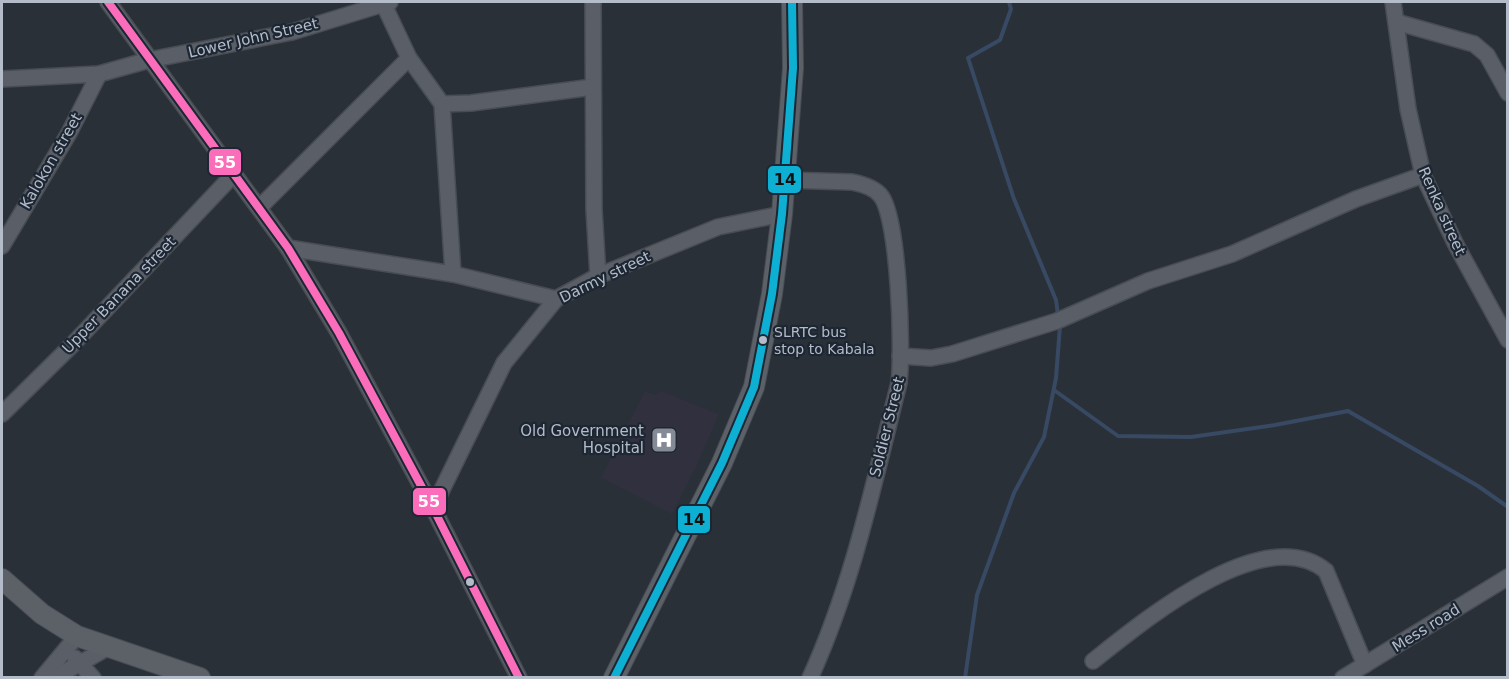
<svg xmlns="http://www.w3.org/2000/svg" width="1509" height="679" font-family="'DejaVu Sans',sans-serif">
<style>
.medical{fill:#31303e}
.lines{fill:none;stroke-linecap:round;stroke-linejoin:round}
.stream{stroke:#384963;stroke-width:4}
.minor-casing{stroke:#484c53;stroke-width:18}
.major-casing{stroke:#484c55;stroke-width:22}
.minor{stroke:#5a5e66;stroke-width:15}
.major{stroke:#5c6168;stroke-width:20}
.bus-1-casing{stroke:#1d2633;stroke-width:12}
.bus-2-casing{stroke:#1d2633;stroke-width:12}
.bus-1{stroke:#fb6dba;stroke-width:8}
.bus-2{stroke:#0dafd3;stroke-width:8}
.bus-dot{fill:#b4bcc9;stroke:#1d2633;stroke-width:2}
.labels{text-anchor:middle;stroke-width:4.5;stroke-linejoin:round;paint-order:stroke}
.bus-label{font-size:14px;fill:#b4bcc9;stroke:#1d2633;text-anchor:start}
.street-label{font-size:15px;fill:#b4bcc9;stroke:#1d2633}
.poi-label{font-size:15px;fill:#b4bcc9;stroke:#1d2633;text-anchor:end}
.line-badge{stroke:#1d2633;stroke-width:2}
.badge-label{font-size:16px;text-anchor:middle;font-weight:bold;fill:#fff}
.pale-badge-label{font-size:16px;text-anchor:middle;font-weight:bold;fill:#111}
</style>
<rect width="100%" height="100%" fill="#2a3038"/>
<polygon class="medical" points="645,391 654,395 661,391 719,414 696,467 672,514 601,478"/>
<g class="lines">
<g class="stream">
<polyline points="1009,2 1011,9 1000,40 968,58 1014,199 1056,300 1058,315"/>
<polyline points="1054,390 1118,436 1191,437 1275,425 1348,411 1478,486 1508,507"/>
<polyline points="965,678 977,595 1014,493 1044,437 1056,378 1060,326"/>
</g>
<defs>
<g id="minor">
<polyline points="108,2 288,248 339,333 433,508 519,678"/>
<polyline points="593,2 594,209 598,276"/>
<polyline points="1393,2 1408,109 1423,175 1455,243 1508,340"/>
<polyline points="384,5 409,58 442,104 453,274"/>
<polyline points="1396,22 1474,44 1487,55 1508,93"/>
<polyline points="2,79 99,74 149,60 292,32 390,2"/>
<polyline points="442,104 471,103 593,87"/>
<path d="M 785,180 L 852,182 C 862,184 875,188 881,196 C 899,220 903,350 899,383 C 874,482 853,584 810,678"/>
<polyline points="259,208 409,58"/>
<polyline points="2,246 69,133 99,74"/>
<polyline points="288,248 453,274 556,299"/>
<polyline points="900,356 931,358 952,354 1057,321 1148,281 1232,254 1356,199 1423,175"/>
<polyline points="2,414 73,344 234,174"/>
<polyline points="433,508 504,363 556,299 598,276 718,227 782,214"/>
<polyline points="75,658 93,678"/>
<path d="M 1093,661 C 1141,623 1264,520 1326,571 L 1365,665"/>
<polyline points="42,678 77,636"/>
<polyline points="54,678 107,648"/>
<polyline points="1343,678 1508,577"/>
</g>
<g id="major">
<polyline points="2,579 42,614 77,636 200,678"/>
<polyline points="614,678 722,463 754,387 772,294 782,214 793,68 792,2"/>
</g>
</defs>
<use href="#minor" class="minor-casing"/>
<use href="#major" class="major-casing"/>
<use href="#minor" class="minor"/>
<use href="#major" class="major"/>
<defs>
<polyline id="bus-1" points="108,2 288,248 339,333 433,508 519,678"/>
<polyline id="bus-2" points="614,678 722,463 754,387 772,294 782,214 793,68 792,2"/>
</defs>
<use href="#bus-1" class="bus-1-casing"/>
<use href="#bus-2" class="bus-2-casing"/>
<use href="#bus-1" class="bus-1"/>
<use href="#bus-2" class="bus-2"/>
</g>
<defs>
<symbol id="hospital-square" viewBox="-11 -11 22 22"><rect x="-9" y="-9" width="18" height="18" rx="4" fill="#848b96" stroke="#1d2633"/><path d="M-5-5h3v3.5h4V-5h3V5h-3V1.5h-4V5h-3Z" fill="#fff"/></symbol>
</defs>
<g fill-rule="evenodd">
<use href="#hospital-square" x="649" y="425" width="30" height="30"/>
</g>
<g class="bus-dot">
<circle cx="763" cy="340" r="5"/>
<circle cx="470" cy="582" r="5"/>
</g>
<g class="labels">
<g class="bus-label">
<text x="774" y="337">SLRTC bus<tspan x="774" dy="17">stop to Kabala</tspan></text>
</g>
<g class="street-label">
<text transform="translate(253 38) rotate(-13)" y="5">Lower John Street</text>
<text transform="translate(51 161) rotate(-60)" y="5">Kalokon street</text>
<text transform="translate(1442 211) rotate(66)" y="5">Renka street</text>
<text transform="translate(605 277) rotate(-26)" y="5">Darmy street</text>
<text transform="translate(119 295) rotate(-46)" y="5">Upper Banana street</text>
<text transform="translate(887 427) rotate(-76)" y="5">Soldier Street</text>
<text transform="translate(1426 628) rotate(-32)" y="5">Mess road</text>
</g>
<g class="poi-label">
<text x="644" y="436">Old Government<tspan x="644" dy="17">Hospital</tspan></text>
</g>
</g>
<g class="line-badge">
<rect x="208" y="148" width="34" height="28" rx="6" fill="#fb6dba"/>
<rect x="767" y="165" width="35" height="29" rx="6" fill="#0dafd3"/>
<rect x="412" y="487" width="35" height="29" rx="6" fill="#fb6dba"/>
<rect x="677" y="505" width="34" height="29" rx="6" fill="#0dafd3"/>
</g>
<g class="badge-label">
<text x="225" y="168">55</text>
<text x="429" y="507">55</text>
</g>
<g class="pale-badge-label">
<text x="785" y="185">14</text>
<text x="694" y="525">14</text>
</g>
<rect width="1509" height="679" fill="none" stroke="#b4bcc9" stroke-width="6"/>
</svg>
